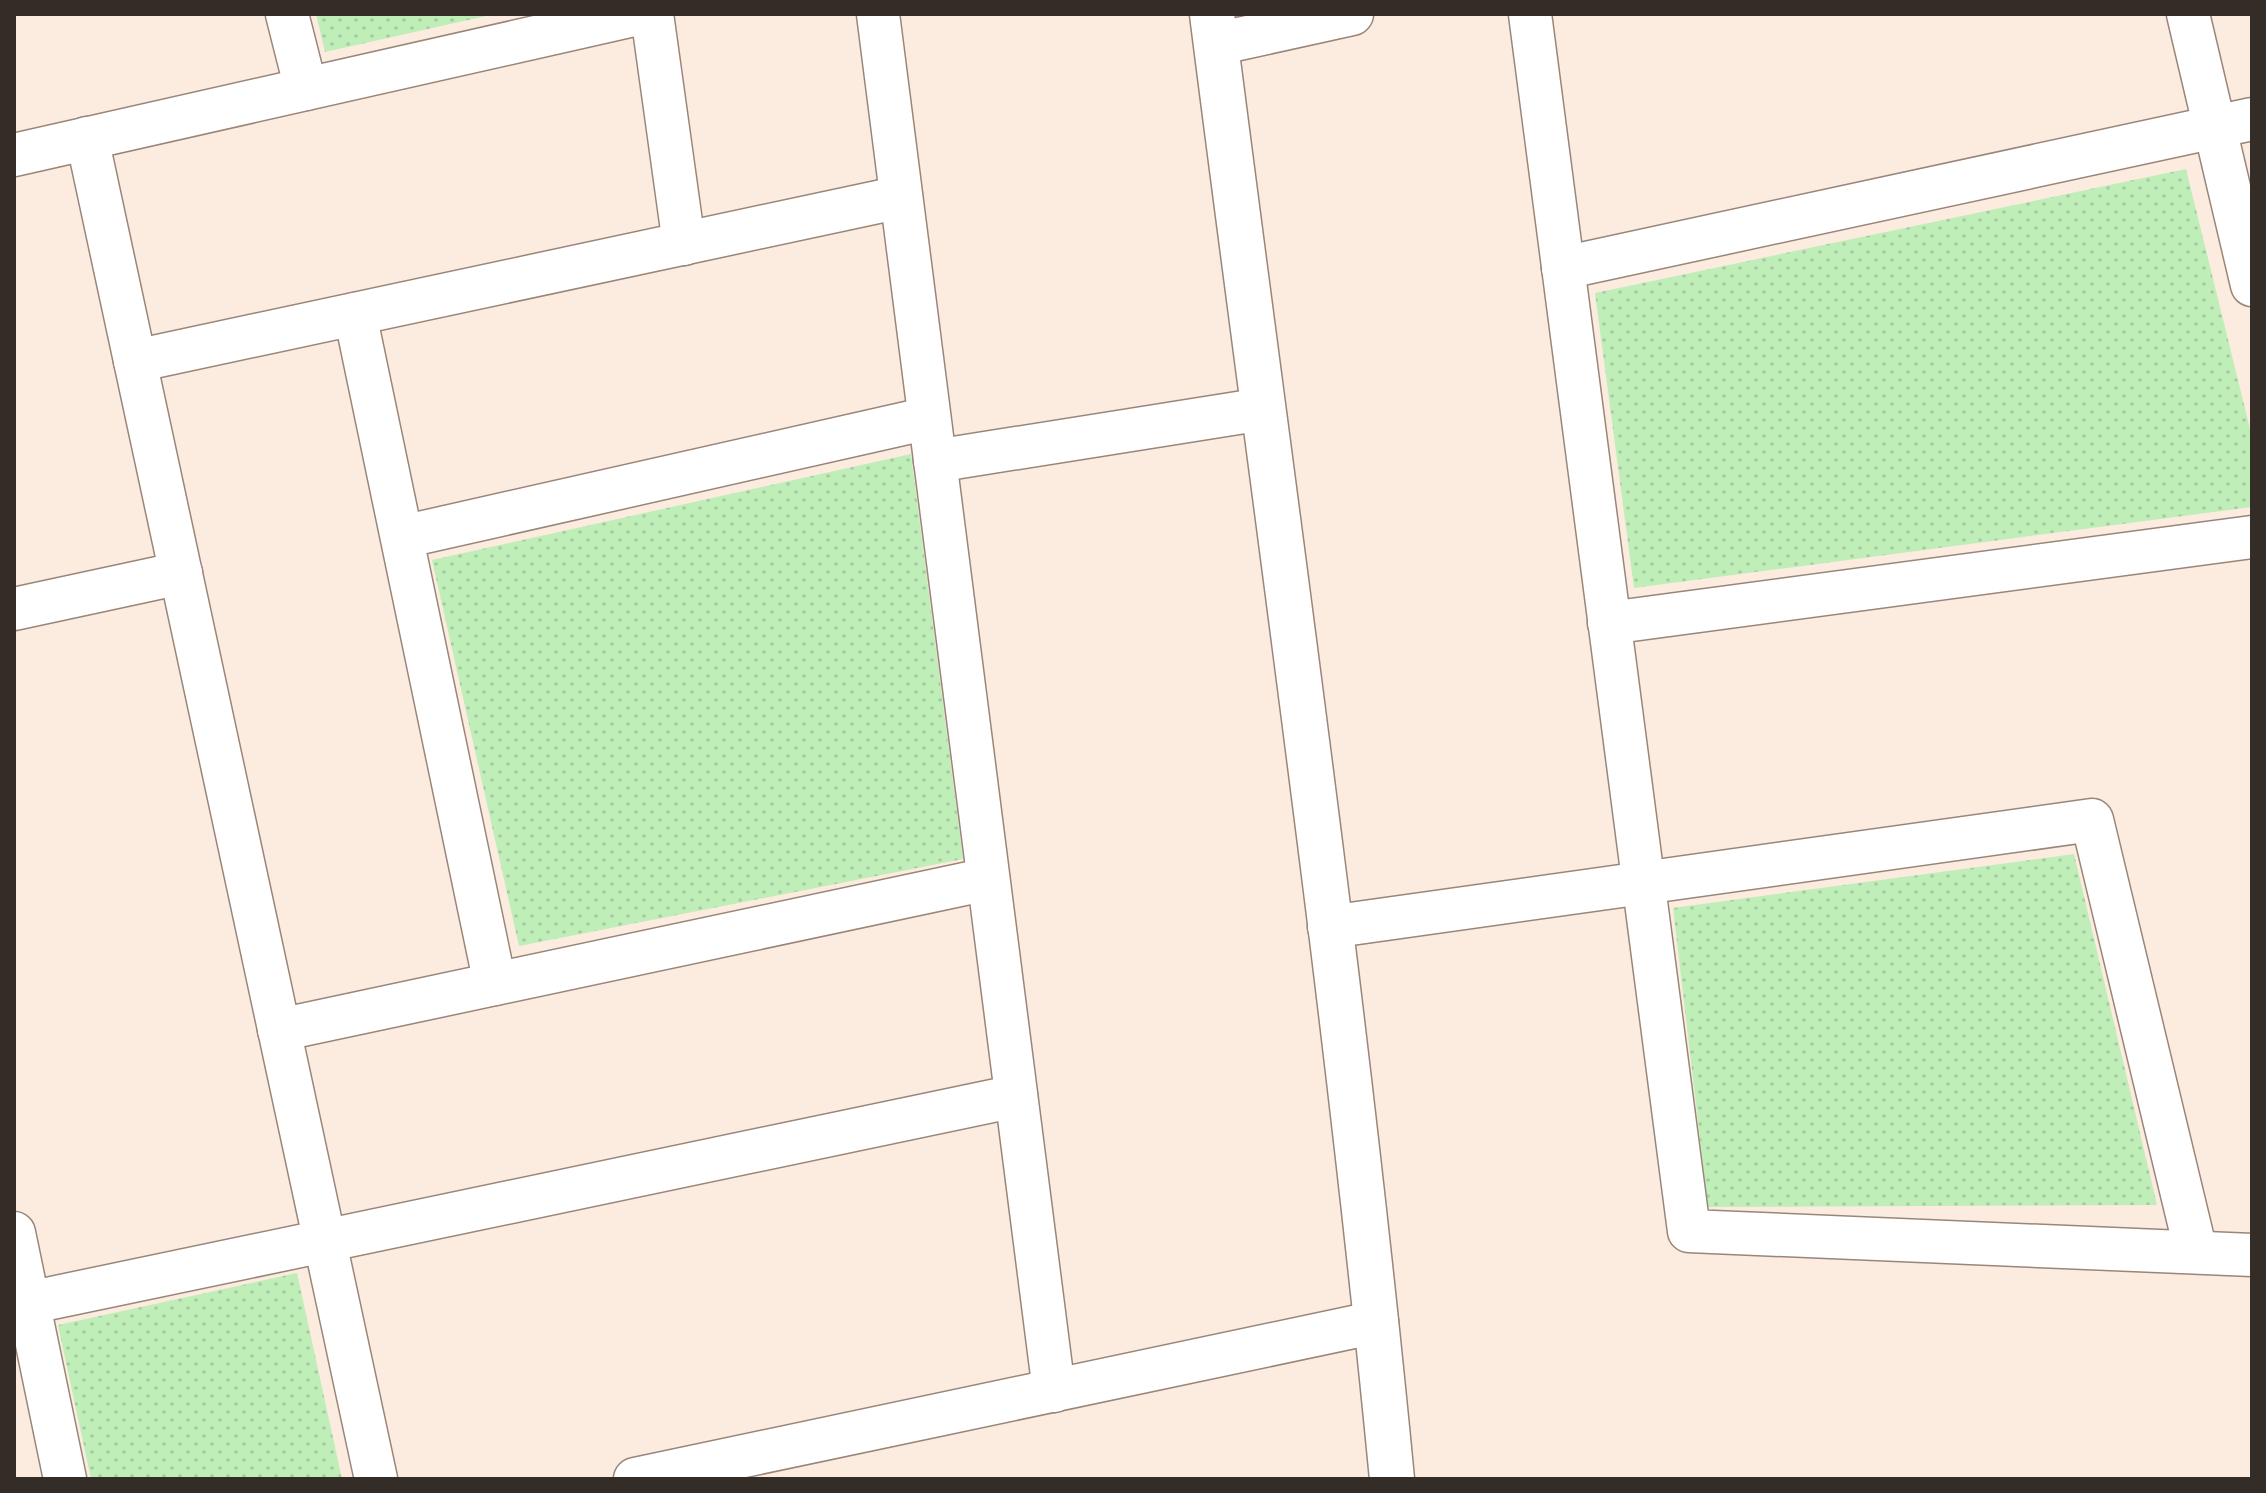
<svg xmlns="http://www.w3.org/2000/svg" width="2266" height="1493" font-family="Poppins,sans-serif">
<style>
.park{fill:url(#park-dots)}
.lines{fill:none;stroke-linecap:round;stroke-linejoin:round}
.minor-casing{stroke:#9a8679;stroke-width:45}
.tertiary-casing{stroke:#9a8679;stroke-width:47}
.minor{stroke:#fff;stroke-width:42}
.tertiary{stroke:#fff;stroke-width:44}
</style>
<defs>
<pattern id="park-dots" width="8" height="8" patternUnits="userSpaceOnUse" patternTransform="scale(2)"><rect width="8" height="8" fill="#c0eeb9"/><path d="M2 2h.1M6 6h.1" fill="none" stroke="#a6cc9f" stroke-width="1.8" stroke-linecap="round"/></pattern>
</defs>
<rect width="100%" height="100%" fill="#fcebdf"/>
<g class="park">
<polygon points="316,14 495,14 325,52"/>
<polygon points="2186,169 2252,437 2252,507 1634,588 1595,293"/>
<polygon points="911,454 963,859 519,946 432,560"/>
<polygon points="2074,854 2157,1205 1708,1207 1673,908"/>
<polygon points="297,1273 342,1479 91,1479 58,1325"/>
</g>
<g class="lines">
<defs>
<g id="minor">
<polyline points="287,14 306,89"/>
<polyline points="652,14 684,244"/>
<polyline points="878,14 1054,1391"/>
<polyline points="1530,14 1689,1231 2252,1255"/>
<polyline points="2188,14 2252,285"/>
<polyline points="1216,44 1352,14"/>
<polyline points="87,138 376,1479"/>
<polyline points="14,155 638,14"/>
<polyline points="1563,268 2252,119"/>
<polyline points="355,314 495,984"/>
<polyline points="135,361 901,197"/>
<polyline points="935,461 1263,409"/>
<polyline points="402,537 929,418"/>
<polyline points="14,609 181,573"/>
<polyline points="1609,623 2252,537"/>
<polyline points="1329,927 2092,820 2196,1252"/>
<polyline points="279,1030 988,879"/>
<polyline points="14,1233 65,1479"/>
<polyline points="28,1303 1016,1096"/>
<polyline points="635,1479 1377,1322"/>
</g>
<path id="tertiary" d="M 1212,14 C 1274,502 1345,989 1392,1479"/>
</defs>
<use href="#minor" class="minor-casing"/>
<use href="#tertiary" class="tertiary-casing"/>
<use href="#minor" class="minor"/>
<use href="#tertiary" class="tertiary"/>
</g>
<rect width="2266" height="1493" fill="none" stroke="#342c26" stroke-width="32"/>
</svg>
